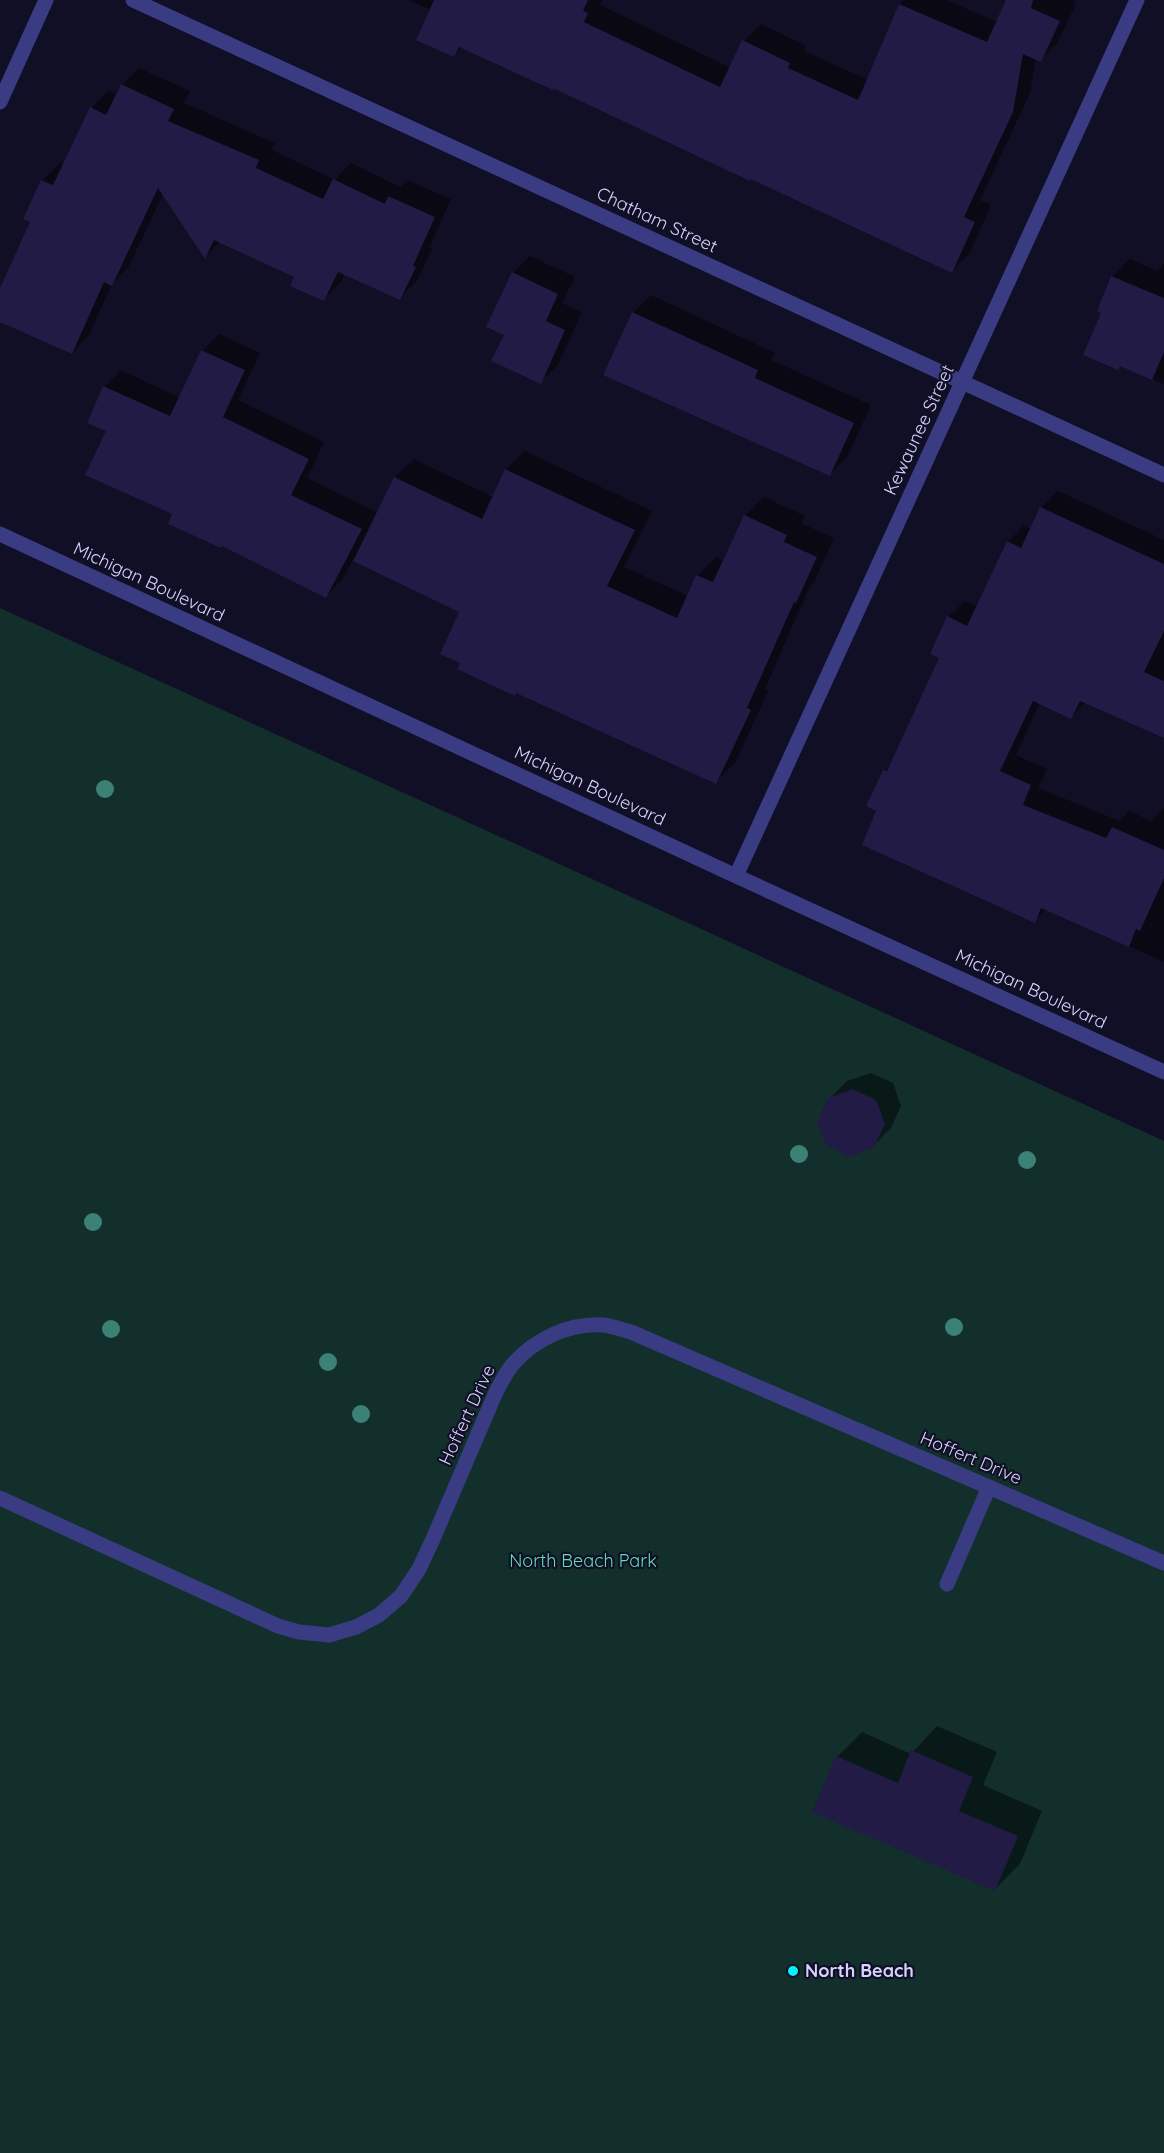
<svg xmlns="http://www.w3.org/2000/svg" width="1164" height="2153" font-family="Quicksand,sans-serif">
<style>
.green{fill:#122f2c}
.shadow{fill:#0007}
.building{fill:#211b45}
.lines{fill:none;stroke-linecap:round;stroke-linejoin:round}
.service{stroke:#3a3c83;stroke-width:15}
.minor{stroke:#3a3c83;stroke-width:15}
.tree{fill:#3c8175}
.poi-dot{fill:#03f1fb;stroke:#110f25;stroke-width:2}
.labels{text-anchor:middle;stroke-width:4.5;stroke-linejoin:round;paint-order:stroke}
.street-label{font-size:18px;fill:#d5d3fe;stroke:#110f25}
.park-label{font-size:18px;fill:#5fdeb7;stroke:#110f25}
.poi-label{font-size:18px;font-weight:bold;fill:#d5d3fe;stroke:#110f25;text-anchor:start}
</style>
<rect width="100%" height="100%" fill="#110f25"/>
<polygon class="green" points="0,608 1164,1141 1164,2153 0,2153"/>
<g class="shadow">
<polygon points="409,0 602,0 600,5 731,68 744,41 761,24 806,46 804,51 868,80 900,4 904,0 946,0 997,22 1008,0 1074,0 1073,3 1076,4 1057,43 1040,60 1036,58 1030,93 980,200 991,205 969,254 952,271 554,86 462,47 454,55 431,10"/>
<polygon points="139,68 190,91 184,103 275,143 272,150 335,180 351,163 400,187 407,180 451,199 429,248 432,249 417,281 400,298 345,273 341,282 324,299 296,276 221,241 205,257 163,194 129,266 112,284 89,335 72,353 0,321 0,292 32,221 25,218 42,181 60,163 64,165 91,108 108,91 116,94 122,85"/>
<polygon points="530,256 575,277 562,303 582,312 558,365 540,382 506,334 513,273"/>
<polygon points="1130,259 1157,271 1164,263 1164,384 1121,365 1103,312 1099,310 1113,276"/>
<polygon points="651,295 775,353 771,360 871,405 847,457 830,474 633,313"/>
<polygon points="219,334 260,353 238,400 324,442 307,478 378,513 395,477 414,459 493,497 506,469 525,451 652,511 624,567 688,596 697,576 716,557 724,561 745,516 764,497 805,516 801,523 834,538 814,582 810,586 765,689 768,691 735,763 716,782 462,662 461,611 353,559 342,580 326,596 174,513 108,430 104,387 121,370 180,398 202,351"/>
<polygon points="1058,491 1164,540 1164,730 1086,702 1071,717 1040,702 1016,755 1047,769 1038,788 1120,821 1129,811 1151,821 1164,808 1164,962 1047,908 1034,921 878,810 885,771 893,763 941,657 948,617 965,601 978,607 1008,542 1024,525 1031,529 1041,508"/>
<polygon points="871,1073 893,1083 901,1106 891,1128 873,1146 829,1099 847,1081"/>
<polygon points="937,1726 997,1752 983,1785 1042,1811 1020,1864 995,1889 837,1757 862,1732 911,1754"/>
</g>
<g class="building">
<polygon points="434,0 588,0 583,11 588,13 584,22 720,87 742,40 790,63 788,68 858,100 899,4 987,42 1006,0 1033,0 1031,8 1060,21 1041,62 1023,54 1013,112 964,217 975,222 952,273 751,179 750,181 553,88 553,90 459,47 454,57 416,40"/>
<polygon points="121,84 174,109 168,121 259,160 256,168 323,199 333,179 385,204 388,196 435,217 413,266 416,267 400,300 338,272 324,301 290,286 294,277 214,240 205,259 158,188 112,286 104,282 72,354 0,322 0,288 30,222 23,219 41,180 53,185 90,107 106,115"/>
<polygon points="512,272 558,294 546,321 565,330 541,384 491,361 504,335 486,327"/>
<polygon points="1111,276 1164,298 1164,352 1152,380 1120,366 1118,370 1083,355 1101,313 1097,311"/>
<polygon points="632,312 758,370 755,378 854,423 830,476 603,375"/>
<polygon points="201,350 245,370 223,417 309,459 291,495 362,529 326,598 222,546 221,548 168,524 172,514 85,475 106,431 87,423 103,386 170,416"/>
<polygon points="505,469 635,530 607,586 677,618 696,575 713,582 744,515 787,535 784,542 817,557 796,603 794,602 747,708 751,710 716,784 516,693 515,696 457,669 460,663 440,654 459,612 353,561 394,477 482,519"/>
<polygon points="1040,507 1164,564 1164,631 1144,672 1164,681 1164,738 1080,701 1071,719 1033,701 1000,771 1031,785 1023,805 1106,838 1112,827 1164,850 1164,878 1140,931 1136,929 1129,947 1041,908 1035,923 862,845 876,811 866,806 883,770 887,771 939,658 930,654 947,616 967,626 1007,541 1021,548"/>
<polygon points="853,1089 876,1100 885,1124 874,1147 850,1157 826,1145 817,1122 828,1098"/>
<polygon points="911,1750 973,1777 959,1811 1018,1836 995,1891 812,1812 836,1756 898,1783"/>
</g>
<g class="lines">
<polyline class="service" points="947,1584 989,1487"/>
<g class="minor">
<polyline points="133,0 1164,475"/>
<polyline points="0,102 46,0"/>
<polyline points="0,534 736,876 1164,1072"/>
<polyline points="736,876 1137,0"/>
<path d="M 0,1498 L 278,1626 L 299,1632 L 329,1635 L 356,1627 L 379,1615 L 401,1596 L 419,1569 L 433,1539 L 496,1392 C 501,1383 506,1372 513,1364 C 535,1339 570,1322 604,1325 C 613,1326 622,1330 631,1332 L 1164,1563"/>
</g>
</g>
<g class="tree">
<circle cx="105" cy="789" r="9"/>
<circle cx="799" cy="1154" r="9"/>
<circle cx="1027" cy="1160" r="9"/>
<circle cx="93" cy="1222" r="9"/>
<circle cx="954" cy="1327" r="9"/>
<circle cx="111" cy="1329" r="9"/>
<circle cx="328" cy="1362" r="9"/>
<circle cx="361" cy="1414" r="9"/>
</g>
<circle class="poi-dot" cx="793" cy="1971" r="6"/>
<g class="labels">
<g class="street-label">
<text transform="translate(657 220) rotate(25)" y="6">Chatham Street</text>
<text transform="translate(919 430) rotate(-65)" y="6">Kewaunee Street</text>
<text transform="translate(149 582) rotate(25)" y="6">Michigan Boulevard</text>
<text transform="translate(590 786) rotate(25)" y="6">Michigan Boulevard</text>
<text transform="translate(1031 989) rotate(25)" y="6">Michigan Boulevard</text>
<text transform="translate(467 1415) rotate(-65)" y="6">Hoffert Drive</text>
<text transform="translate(971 1458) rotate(23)" y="6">Hoffert Drive</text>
</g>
<g class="park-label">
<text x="583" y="1567">North Beach Park</text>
</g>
<g class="poi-label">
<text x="805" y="1977">North Beach</text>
</g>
</g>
</svg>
